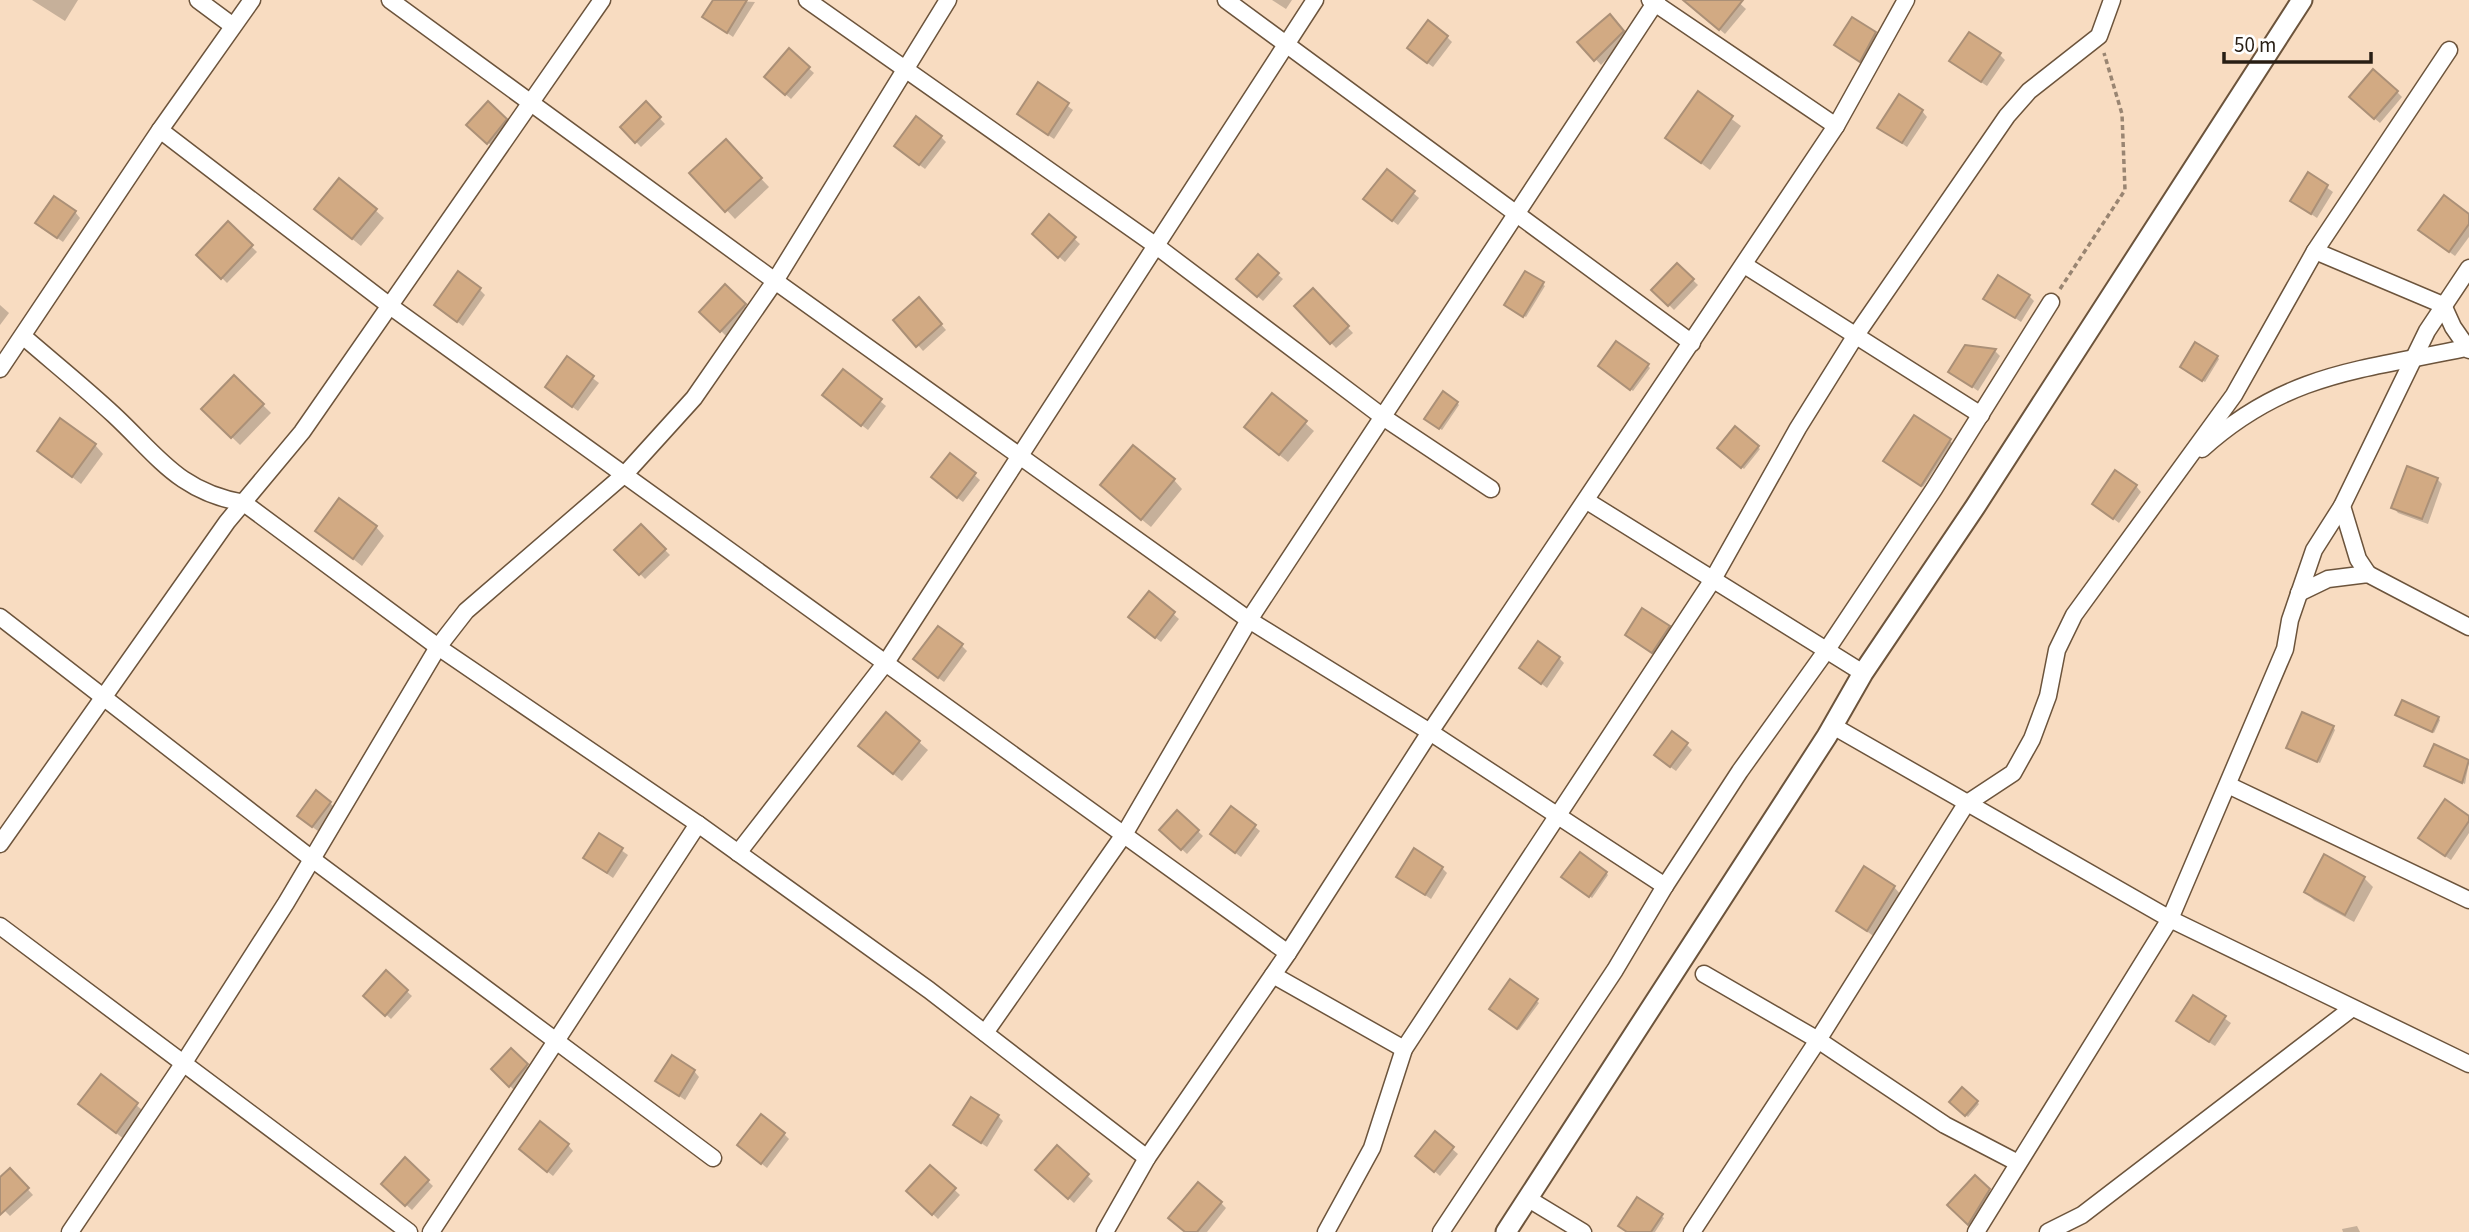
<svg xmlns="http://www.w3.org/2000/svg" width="2469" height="1232" font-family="'Source Sans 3',sans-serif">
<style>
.shadow{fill:#0003}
.building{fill:#d2aa83;stroke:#ab9077;stroke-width:2}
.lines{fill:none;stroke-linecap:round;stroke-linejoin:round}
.minor-casing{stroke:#6c543c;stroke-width:19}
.tertiary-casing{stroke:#6c543c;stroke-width:23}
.path{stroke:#998572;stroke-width:3.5;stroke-dasharray:5 3.5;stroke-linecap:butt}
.minor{stroke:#fff;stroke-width:16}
.tertiary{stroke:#fff;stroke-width:19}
</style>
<rect width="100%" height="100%" fill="#f8dcc1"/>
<g class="shadow">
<polygon points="32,0 78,0 65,21"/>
<polygon points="715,0 755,2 733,37 705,17"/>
<polygon points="1272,0 1292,0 1286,9"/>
<polygon points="1694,0 1736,0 1746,9 1725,34 1696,9"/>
<polygon points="1615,21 1628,37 1601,65 1580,42"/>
<polygon points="1875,34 1880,39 1866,66 1836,45"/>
<polygon points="1447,37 1452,42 1433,67 1414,53"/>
<polygon points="789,51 814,73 791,99 766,77"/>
<polygon points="1999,54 2005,60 1987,86 1957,66"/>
<polygon points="1039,84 1073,110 1054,139 1024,119"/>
<polygon points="2397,92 2402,97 2380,123 2356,103"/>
<polygon points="1698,94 1741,126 1710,170 1668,138"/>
<polygon points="488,104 511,125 494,148 469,125"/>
<polygon points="646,104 665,124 641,147 622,127"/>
<polygon points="1922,111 1927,117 1907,147 1880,128"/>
<polygon points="941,137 946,142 925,169 901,151"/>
<polygon points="726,141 769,187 735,219 692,173"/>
<polygon points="1387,171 1419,198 1398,225 1371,204"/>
<polygon points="2308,174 2333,192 2317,218 2292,201"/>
<polygon points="375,210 384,218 361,246 325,217"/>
<polygon points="75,212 80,218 63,242 43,228"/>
<polygon points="1049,216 1080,244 1065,262 1039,239"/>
<polygon points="2469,216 2469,237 2455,256 2426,235"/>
<polygon points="228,224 257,252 227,283 199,255"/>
<polygon points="1677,265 1698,285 1674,310 1654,290"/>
<polygon points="1526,273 1545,286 1526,317 1508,306"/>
<polygon points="1277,274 1283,279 1263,301 1244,284"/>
<polygon points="725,287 750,311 726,336 702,312"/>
<polygon points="480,290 485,295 463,326 442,310"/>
<polygon points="1313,290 1353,333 1336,348 1296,306"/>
<polygon points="2029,296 2034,301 2021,322 1986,298"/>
<polygon points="0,305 9,313 0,325"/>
<polygon points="924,305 946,330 923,351 918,345"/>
<polygon points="1995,351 2000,356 1978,391 1950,371"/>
<polygon points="2217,357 2219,359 2205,382 2184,369"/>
<polygon points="567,359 599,383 578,411 552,392"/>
<polygon points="1648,366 1650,368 1633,391 1602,368"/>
<polygon points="843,371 886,406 868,430 830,401"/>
<polygon points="234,377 271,413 240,445 203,409"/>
<polygon points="1457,403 1459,405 1442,430 1429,421"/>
<polygon points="1305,423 1314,431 1288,462 1255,435"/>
<polygon points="1735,429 1760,449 1744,469 1719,448"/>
<polygon points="1950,441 1952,443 1923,487 1888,463"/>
<polygon points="95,445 103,454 81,484 39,451"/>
<polygon points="951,455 980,480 963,502 938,483"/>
<polygon points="2437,479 2442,484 2428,524 2398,513 2393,507"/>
<polygon points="1174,480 1182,489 1151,527 1110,494"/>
<polygon points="2136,486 2141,492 2119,523 2094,504"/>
<polygon points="641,526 670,555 645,579 617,550"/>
<polygon points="376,527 384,536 362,566 317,530"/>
<polygon points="1149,593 1179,619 1161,642 1136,622"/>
<polygon points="1669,627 1674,633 1658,657 1627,635"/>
<polygon points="962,646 967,651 944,682 921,665"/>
<polygon points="1559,658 1564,663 1547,688 1521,668"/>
<polygon points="2399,717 2438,718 2440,720 2434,733"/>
<polygon points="2333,727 2335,730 2320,763 2290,750"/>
<polygon points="919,742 928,750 902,781 869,754"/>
<polygon points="1687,745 1692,750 1676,771 1661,760"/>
<polygon points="2435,747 2469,762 2465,784 2428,767"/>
<polygon points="330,803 335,808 318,831 304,821"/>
<polygon points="1177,812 1203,836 1187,854 1161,830"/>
<polygon points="2469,818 2469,833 2451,860 2426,843"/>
<polygon points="1254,826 1260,831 1241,857 1217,839"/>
<polygon points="600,835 628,855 613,878 585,858"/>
<polygon points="2325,857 2364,878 2373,887 2354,922 2314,900 2306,892"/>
<polygon points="1442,868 1447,873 1431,899 1398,877"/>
<polygon points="1606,873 1608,875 1592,898 1566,879"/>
<polygon points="1894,887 1902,896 1876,938 1838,910"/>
<polygon points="386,973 412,996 391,1019 366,996"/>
<polygon points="1510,981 1539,1003 1519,1030 1493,1011"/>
<polygon points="2194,997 2231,1023 2215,1046 2184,1026"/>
<polygon points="511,1050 532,1071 515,1091 493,1069"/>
<polygon points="694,1071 699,1077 685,1100 658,1081"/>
<polygon points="101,1077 146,1113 125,1140 80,1104"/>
<polygon points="1962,1089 1979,1104 1968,1117 1951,1102"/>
<polygon points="998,1116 1003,1121 987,1147 955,1125"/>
<polygon points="784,1134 789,1139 767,1168 745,1150"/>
<polygon points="1435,1134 1458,1154 1440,1176 1423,1161"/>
<polygon points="568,1145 573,1151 553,1176 526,1154"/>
<polygon points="1057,1148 1093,1181 1074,1203 1043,1175"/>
<polygon points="405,1160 433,1186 412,1210 383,1184"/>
<polygon points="930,1167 960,1195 938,1219 909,1191"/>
<polygon points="10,1170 33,1195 10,1216 0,1206 0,1180"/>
<polygon points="1975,1178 1994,1196 1974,1229 1950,1205"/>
<polygon points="1638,1200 1664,1218 1655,1232 1628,1232"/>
<polygon points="1221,1203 1226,1208 1207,1232 1186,1232"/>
<polygon points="2357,1226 2360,1232 2343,1232 2342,1229"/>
</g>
<g class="building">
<polygon points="713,0 747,0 727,33 702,17"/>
<polygon points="1683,0 1743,0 1719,30"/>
<polygon points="1610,14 1624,31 1594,61 1577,42"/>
<polygon points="1852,17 1876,32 1860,62 1834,45"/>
<polygon points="1428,20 1448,36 1427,63 1407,48"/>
<polygon points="1969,32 2001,53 1981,82 1949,61"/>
<polygon points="789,48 810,67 785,95 764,77"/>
<polygon points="2373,69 2398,91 2374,119 2349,97"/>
<polygon points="1038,82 1069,103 1048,135 1017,114"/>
<polygon points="1698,91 1733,116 1701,163 1665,138"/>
<polygon points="1899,94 1923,110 1902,143 1877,128"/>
<polygon points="488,101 507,119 487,144 466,125"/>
<polygon points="646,101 661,117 635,143 620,127"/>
<polygon points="916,116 942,136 919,165 894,146"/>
<polygon points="726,139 762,178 725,212 689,173"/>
<polygon points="1387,169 1415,191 1392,221 1363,199"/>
<polygon points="2308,172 2328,185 2311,214 2290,201"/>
<polygon points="339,178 377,209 352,239 314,209"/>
<polygon points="2444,195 2469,214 2469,224 2449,252 2418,230"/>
<polygon points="54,196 76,211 57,238 35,223"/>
<polygon points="1049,214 1076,237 1058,258 1032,234"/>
<polygon points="228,221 253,245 221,279 196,255"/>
<polygon points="1258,254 1279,273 1257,297 1236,279"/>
<polygon points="1677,263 1694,279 1668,306 1651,290"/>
<polygon points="458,271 481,288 457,322 434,305"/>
<polygon points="1525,271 1544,282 1523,317 1504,305"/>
<polygon points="1998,275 2030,295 2015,318 1983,299"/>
<polygon points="725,284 746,304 720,332 699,312"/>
<polygon points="1313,288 1349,326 1330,344 1294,306"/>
<polygon points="919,297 942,324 916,347 893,320"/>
<polygon points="1616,341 1649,364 1630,390 1598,366"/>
<polygon points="2195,342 2218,356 2202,381 2180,367"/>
<polygon points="1965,345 1996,349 1972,387 1948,372"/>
<polygon points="567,356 594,376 572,407 545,387"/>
<polygon points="843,369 882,399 861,426 822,395"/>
<polygon points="234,375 264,404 231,438 201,409"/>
<polygon points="1443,391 1458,402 1439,429 1424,419"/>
<polygon points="1272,393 1307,421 1279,455 1244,427"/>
<polygon points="1914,415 1951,439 1921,486 1883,461"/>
<polygon points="60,418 96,444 72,477 37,451"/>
<polygon points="1735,426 1759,446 1741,468 1717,448"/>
<polygon points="1133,445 1175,479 1141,520 1100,485"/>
<polygon points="950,453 976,473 957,498 931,477"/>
<polygon points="2407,466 2438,478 2422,519 2391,508"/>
<polygon points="2115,470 2137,485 2113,519 2092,504"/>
<polygon points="339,498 377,526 353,559 315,531"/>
<polygon points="641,524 666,549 639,575 614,550"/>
<polygon points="1149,591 1175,612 1155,638 1128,617"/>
<polygon points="1642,608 1670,626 1652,653 1625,635"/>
<polygon points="938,626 963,644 938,678 913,659"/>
<polygon points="1538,641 1560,657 1541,684 1519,668"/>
<polygon points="2402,700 2439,717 2432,732 2395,715"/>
<polygon points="886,712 920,741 893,774 858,746"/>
<polygon points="2302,712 2334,726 2317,762 2286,748"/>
<polygon points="1672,731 1688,743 1670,767 1654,755"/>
<polygon points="2434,744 2469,760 2462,783 2424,766"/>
<polygon points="316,790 331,802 312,827 297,816"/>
<polygon points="2445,799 2469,816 2469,821 2445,856 2418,838"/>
<polygon points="1231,806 1256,825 1235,853 1210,834"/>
<polygon points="1177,810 1199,830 1181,850 1159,830"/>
<polygon points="599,833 623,848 607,873 583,858"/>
<polygon points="1414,848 1443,867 1425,895 1396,877"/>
<polygon points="1580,852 1607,872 1589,897 1561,877"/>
<polygon points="2324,854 2365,877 2345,915 2304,892"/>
<polygon points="1864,866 1895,886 1867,931 1836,911"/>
<polygon points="386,970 408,990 385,1016 363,996"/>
<polygon points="1510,979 1538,999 1517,1029 1489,1009"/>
<polygon points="2193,995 2226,1016 2209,1042 2176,1021"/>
<polygon points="511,1048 528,1064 509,1087 491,1069"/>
<polygon points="672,1055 695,1070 679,1096 655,1081"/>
<polygon points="101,1074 138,1103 116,1133 78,1104"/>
<polygon points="1962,1087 1978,1101 1965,1116 1949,1102"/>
<polygon points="971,1097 999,1115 981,1143 953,1125"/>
<polygon points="761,1114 785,1133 761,1164 737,1145"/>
<polygon points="540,1121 569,1144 547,1172 519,1149"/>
<polygon points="1435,1131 1454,1147 1434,1172 1415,1156"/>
<polygon points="1057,1145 1089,1174 1068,1199 1035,1170"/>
<polygon points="405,1157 429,1180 405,1206 381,1184"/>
<polygon points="930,1165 956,1188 932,1215 906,1191"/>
<polygon points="10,1168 29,1188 0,1215 0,1177"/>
<polygon points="1975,1175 1990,1189 1968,1225 1947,1205"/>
<polygon points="1198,1182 1222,1202 1197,1232 1185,1232 1168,1218"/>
<polygon points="1637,1197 1663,1214 1651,1232 1627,1232 1618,1226"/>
</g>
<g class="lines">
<defs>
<g id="minor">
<polyline points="198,0 233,26"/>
<polyline points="390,0 775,281 1249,620 1430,732 1665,886"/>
<polyline points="807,0 1155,245 1383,417 1491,489"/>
<polyline points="1226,0 1692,343"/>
<polyline points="1650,0 1836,126"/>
<polyline points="160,130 390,306 1288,953"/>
<polyline points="2315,251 2443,305 2453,327 2469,350"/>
<polyline points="1746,266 1981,415"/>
<path d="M 24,337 C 54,363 85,388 114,415 C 158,456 179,492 244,503 L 438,647 L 698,824 L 929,990 L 1147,1158"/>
<polyline points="0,369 160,130 252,0"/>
<path d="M 2202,449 C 2286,373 2361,370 2466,348"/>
<polyline points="1587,501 1863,673"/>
<polyline points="2342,506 2358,559 2368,574"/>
<polyline points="2299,593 2328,579 2368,574 2469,627"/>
<polyline points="0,617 312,859 713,1158"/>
<polyline points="1833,726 2170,919 2469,1064"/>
<polyline points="2228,785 2469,900"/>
<polyline points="0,844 227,522 302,432 602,0"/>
<polyline points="738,853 887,661 1315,0"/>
<polyline points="0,926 409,1232"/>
<polyline points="1704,974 1818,1040 1945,1125 2018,1163"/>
<polyline points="1273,975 1404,1049"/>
<polyline points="985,1033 1125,833 1249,620 1657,0"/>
<polyline points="1527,1198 1583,1232"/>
<polyline points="70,1232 183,1064 286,903 438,647 466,611 626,473 694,398 775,281 948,0"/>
<polyline points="431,1232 698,824"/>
<polyline points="1105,1232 1147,1158 1288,953 1430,732 1836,126 1906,0"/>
<polyline points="1326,1232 1372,1148 1404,1049 1712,581 1798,428 1856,335 2007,116 2029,91 2099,36 2112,0"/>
<polyline points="1441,1232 1615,970 1665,886 1740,771 1826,651 1934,489 2051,302"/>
<polyline points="1692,1232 1818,1040 1966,804 2013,773 2032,739 2048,696 2057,650 2074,615 2234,395 2315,251 2449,50"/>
<polyline points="1976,1232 2170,919 2285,649 2290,620 2314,550 2342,506 2427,331 2469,268"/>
<polyline points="2048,1232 2082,1215 2351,1009"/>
</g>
<polyline id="tertiary" points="1506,1232 1827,736 1863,673 1975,507 2302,0"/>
</defs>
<use href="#minor" class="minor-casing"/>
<use href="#tertiary" class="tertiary-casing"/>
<polyline class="path" points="2060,289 2125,190 2122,114 2104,53"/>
<use href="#minor" class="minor"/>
<use href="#tertiary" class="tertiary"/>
</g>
<path d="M2224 52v10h147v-10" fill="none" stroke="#281e14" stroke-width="3.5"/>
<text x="2234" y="52" font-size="21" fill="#281e14" stroke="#ffffff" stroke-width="5" paint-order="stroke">50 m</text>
</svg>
